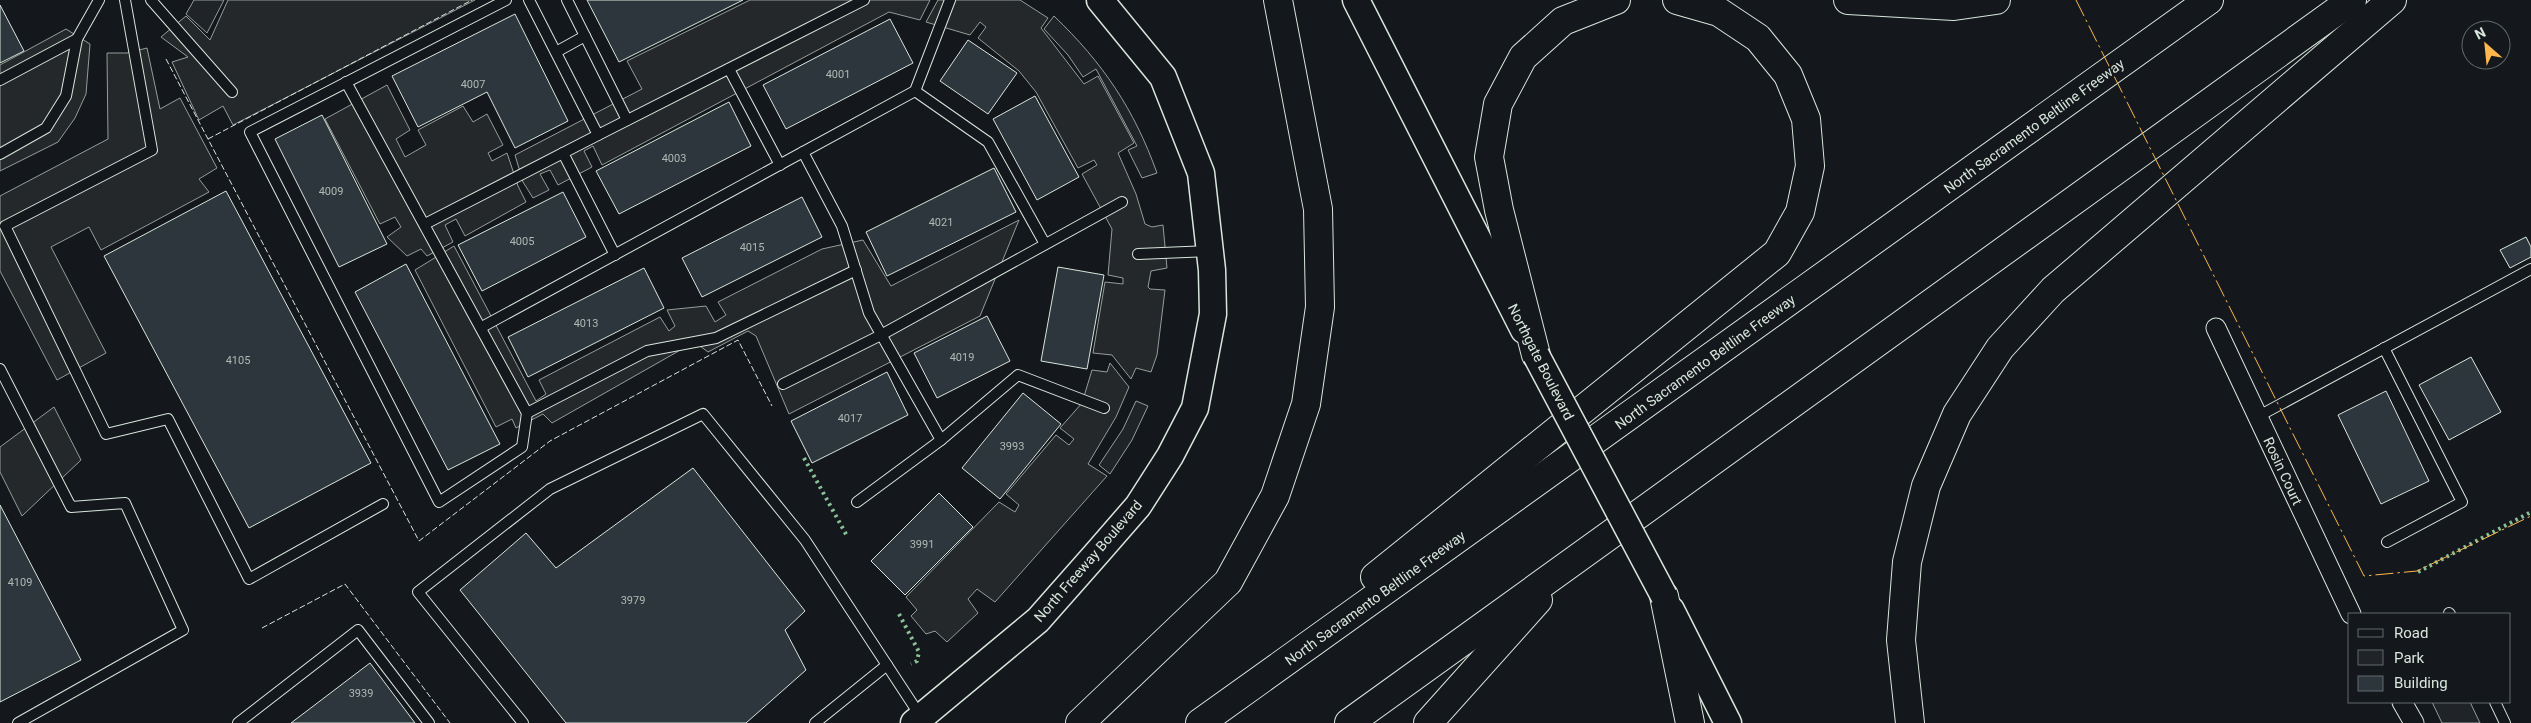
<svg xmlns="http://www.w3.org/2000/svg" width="2531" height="723" font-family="Roboto,sans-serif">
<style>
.green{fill:#202428;stroke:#939e99}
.parking{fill:#24282b;stroke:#939e99}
.building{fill:#2c363c;stroke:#d8e6dc}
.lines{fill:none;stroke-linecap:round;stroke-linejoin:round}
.lane-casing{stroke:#d8e6dc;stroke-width:12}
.street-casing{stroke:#d8e6dc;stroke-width:21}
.secondary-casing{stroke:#d8e6dc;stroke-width:29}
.highway-casing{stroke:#d8e6dc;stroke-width:30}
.lane{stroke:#14181c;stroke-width:10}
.street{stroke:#14181c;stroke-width:19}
.secondary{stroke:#14181c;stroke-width:26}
.highway{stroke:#14181c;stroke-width:28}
.secondary-bridge-casing{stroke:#d8e6dc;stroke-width:29;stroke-linecap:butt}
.secondary-bridge{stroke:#14181c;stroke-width:26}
.hedge{stroke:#8ac095;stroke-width:4;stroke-dasharray:2.5 4;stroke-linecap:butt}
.fence{stroke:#d8e6dc;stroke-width:1;stroke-dasharray:6 2.5;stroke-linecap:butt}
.power{stroke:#ffb74d;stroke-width:1;stroke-dasharray:18 4 2.5 4;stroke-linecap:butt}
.labels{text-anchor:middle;stroke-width:4;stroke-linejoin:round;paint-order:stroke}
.number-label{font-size:11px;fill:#adbab4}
.street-label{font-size:14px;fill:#d8e6dc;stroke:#14181c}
</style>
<rect width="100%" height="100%" fill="#14181c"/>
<g class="green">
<polygon points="194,0 224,0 207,33 186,14"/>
<path d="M 1054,16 C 1103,63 1134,109 1157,173 L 1142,178 L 1128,150 L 1137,146 L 1096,69 L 1083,77 L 1068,55 L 1044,29 Z"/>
<polygon points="1136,401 1148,406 1132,440 1110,474 1099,465 1123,429"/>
<polygon points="2432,702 2470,702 2480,723 2442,723"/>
</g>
<g class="parking">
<polygon points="228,0 475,0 233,125 223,106 199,120 172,62 188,57 161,37 186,16 210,40"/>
<polygon points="750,0 930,0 920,20 889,12 602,165 593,146 584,151 592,167 558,185 550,170 540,174 549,190 533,198 523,182 515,155 642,89 627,61"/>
<polygon points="938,0 1020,0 1048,18 1041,28 1084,84 1098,76 1134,143 1118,153 1136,194 1145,224 1152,227 1163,225 1167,268 1151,271 1148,287 1150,289 1165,290 1157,355 1151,372 1136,368 1131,379 1112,355 1093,353 1105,282 1123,284 1123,278 1108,275 1112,229 1082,174 1097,165 1094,160 1078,168 1036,92 1019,71 978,38 986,27 980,22 970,35 926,22"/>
<polygon points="66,29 90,44 86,94 75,118 58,142 0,171 0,65"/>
<polygon points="147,48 160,109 180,98 217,168 199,179 209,192 101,250 89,227 51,247 106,353 57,380 0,271 0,196 108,139 107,53 127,53"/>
<polygon points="387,85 410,130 396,139 405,157 426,145 418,130 463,106 473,122 487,114 503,145 488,153 492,161 507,153 518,186 526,202 465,236 456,219 445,225 453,242 427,256 421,249 407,256 387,237 401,227 395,217 380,224 325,119"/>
<polygon points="1019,220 980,316 789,414 756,336 748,331 708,352 696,343 691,344 552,423 543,414 516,428 512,419 496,427 415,270 454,246 536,401 546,394 539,380 660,317 669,331 675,326 667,310 706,306 715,322 726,315 718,302 822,249 863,240 891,286"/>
<polygon points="1110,363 1129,387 1116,417 1088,464 1107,476 995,602 977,589 968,599 978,613 947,642 935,631 926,634 911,616 917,610 906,597 999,502 1015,512 1019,505 1006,494 1056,435 1069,445 1074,439 1060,428 1082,403 1092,370 1107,372"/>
<polygon points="54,407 81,460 22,516 0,472 0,447"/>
</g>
<g class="building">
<polygon points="587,0 743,0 619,62"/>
<polygon points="0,5 24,51 0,63"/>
<polygon points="515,14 568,121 515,148 487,92 418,127 392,76"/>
<polygon points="890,19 913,63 786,129 763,85"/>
<polygon points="968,40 1017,73 988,114 940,81"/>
<polygon points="1035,96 1079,177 1037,200 993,119"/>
<polygon points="729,102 751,146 619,214 596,171"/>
<polygon points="322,115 387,244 339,267 275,139"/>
<polygon points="994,168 1016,212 887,276 866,232"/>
<polygon points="226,191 371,463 249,528 104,256"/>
<polygon points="563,192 586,237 482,291 458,245"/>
<polygon points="802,197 822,237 702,297 682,258"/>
<polygon points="2526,237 2531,247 2531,257 2510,268 2500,250"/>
<polygon points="406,264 500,444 448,470 355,292"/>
<polygon points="1058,267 1104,275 1087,369 1041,361"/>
<polygon points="644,268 664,308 528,377 508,337"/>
<polygon points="987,316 1010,361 937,398 914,353"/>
<polygon points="2471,357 2501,412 2449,440 2419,385"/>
<polygon points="887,372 908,415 812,463 791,421"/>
<polygon points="2386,391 2429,481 2381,504 2338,415"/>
<polygon points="1023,393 1061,424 1000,499 962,468"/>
<polygon points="693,468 805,611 785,630 806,670 746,723 566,723 460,590 526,533 556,568"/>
<polygon points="939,493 973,527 905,595 871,561"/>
<polygon points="0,505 81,660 0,702"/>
<polygon points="370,663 415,723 291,723"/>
</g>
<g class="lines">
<defs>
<g id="lane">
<polyline points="125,0 152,150 5,226 106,434 168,419 249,579 383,504"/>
<polyline points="151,0 232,92"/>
<polyline points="506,0 250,132 439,502 522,447 527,413 647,351 716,338 856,270"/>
<polyline points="529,0 598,135 864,0"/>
<polyline points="567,0 627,120"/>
<polyline points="556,52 585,36"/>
<polyline points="729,69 780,165"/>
<polyline points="0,80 77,39"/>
<polyline points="346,82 527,413"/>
<polyline points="915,91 988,142 1045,244"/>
<polyline points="803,152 842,226 869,313 941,440"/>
<polyline points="563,153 615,255"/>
<polyline points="0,154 46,128 66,96 77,39 99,0"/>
<polyline points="425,224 598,135"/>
<polyline points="1138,254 1210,251"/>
<polyline points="482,327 915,91 950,0"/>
<polyline points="2384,348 2462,502 2387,542"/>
<polyline points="0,369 71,507 125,503 183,630 18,723"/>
<polyline points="783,384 881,335 1122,202"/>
<polyline points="2257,417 2531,269"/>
<polyline points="857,502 941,440 1018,375 1104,408"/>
<polyline points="2449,613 2450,614"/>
<polyline points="2495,702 2505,723"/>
<polyline points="238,723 358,630 429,723"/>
<polyline points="523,723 418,592 550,489 703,414 805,540 921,717"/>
<polyline points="815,723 887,665"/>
</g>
<g id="street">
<polyline points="2216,328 2351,614"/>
<polyline points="2402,702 2414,723"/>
</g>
<g id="secondary">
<polyline points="1356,0 1524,330"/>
<polyline points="1671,610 1728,723"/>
<polyline points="914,723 1038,620 1098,552 1138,506 1170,456 1195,408 1213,314 1212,270 1201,173 1163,77 1100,0"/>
</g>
<g id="highway">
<polyline points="1848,0 1954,6 1996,0"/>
<polyline points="1536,355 1499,210 1489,157 1498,104 1523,57 1563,21 1616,0"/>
<polyline points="1375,577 1777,253 1800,212 1810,166 1806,119 1788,75 1758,38 1719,12 1677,0"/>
<polyline points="1664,596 1690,723"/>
<polyline points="1080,723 1228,582 1275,496 1306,404 1320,307 1318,209 1278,0"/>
<polyline points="1200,723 2209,0"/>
<polyline points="1349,723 2352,0"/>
<polyline points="1428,723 1538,600"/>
<polyline points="1910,723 1901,640 1907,562 1926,486 1957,414 2000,348 2053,290 2392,0"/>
</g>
</defs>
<use href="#lane" class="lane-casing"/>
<use href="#street" class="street-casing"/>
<use href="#secondary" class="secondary-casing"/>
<use href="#highway" class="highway-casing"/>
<use href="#lane" class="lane"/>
<use href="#street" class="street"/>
<use href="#secondary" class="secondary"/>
<use href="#highway" class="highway"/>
<defs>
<polyline id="secondary-bridge" points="1536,355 1664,596"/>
</defs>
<use href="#secondary-bridge" class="secondary-bridge-casing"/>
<use href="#secondary-bridge" class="secondary-bridge"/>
<g class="hedge">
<polyline points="804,458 847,536"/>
<polyline points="2418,572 2531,512"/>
<polyline points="899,614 919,652 917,661 911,664"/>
</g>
<g class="fence">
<polyline points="166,59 419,541 550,441 738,340 772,406"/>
<polyline points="208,139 472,0"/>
<polyline points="262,628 345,584 450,723"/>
</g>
<polyline class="power" points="2076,0 2364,576 2417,571 2531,516"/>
</g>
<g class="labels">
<g class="number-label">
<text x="838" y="78">4001</text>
<text x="473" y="88">4007</text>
<text x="674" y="162">4003</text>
<text x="331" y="195">4009</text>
<text x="941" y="226">4021</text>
<text x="522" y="245">4005</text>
<text x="752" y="251">4015</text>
<text x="586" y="327">4013</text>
<text x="962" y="361">4019</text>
<text x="238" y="364">4105</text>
<text x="850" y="422">4017</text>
<text x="1012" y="450">3993</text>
<text x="922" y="548">3991</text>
<text x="20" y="586">4109</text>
<text x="633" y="604">3979</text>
<text x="361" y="697">3939</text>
</g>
<g class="street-label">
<text transform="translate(2034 126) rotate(-36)" y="5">North Sacramento Beltline Freeway</text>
<text transform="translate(1541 362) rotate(63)" y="5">Northgate Boulevard</text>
<text transform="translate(1705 362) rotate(-36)" y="5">North Sacramento Beltline Freeway</text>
<text transform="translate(2283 471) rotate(65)" y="5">Rosin Court</text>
<text transform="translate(1088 561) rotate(-49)" y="5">North Freeway Boulevard</text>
<text transform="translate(1375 598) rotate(-36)" y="5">North Sacramento Beltline Freeway</text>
</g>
</g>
<rect x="2348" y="613" width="162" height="90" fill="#14181c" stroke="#626a69"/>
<rect x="2358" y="629" width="25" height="8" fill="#14181c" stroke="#626a69"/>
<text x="2394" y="638" font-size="15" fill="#d8e6dc">Road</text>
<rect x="2358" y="650" width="25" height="15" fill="#202428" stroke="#626a69"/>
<text x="2394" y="663" font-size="15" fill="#d8e6dc">Park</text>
<rect x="2358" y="676" width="25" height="15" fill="#2c363c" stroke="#626a69"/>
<text x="2394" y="688" font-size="15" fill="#d8e6dc">Building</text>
<g transform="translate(2486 45) rotate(333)"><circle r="24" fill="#14181c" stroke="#626a69"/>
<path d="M0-4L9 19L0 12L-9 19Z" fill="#ffb74d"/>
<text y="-8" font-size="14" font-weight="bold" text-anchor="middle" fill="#d8e6dc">N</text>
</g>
</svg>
